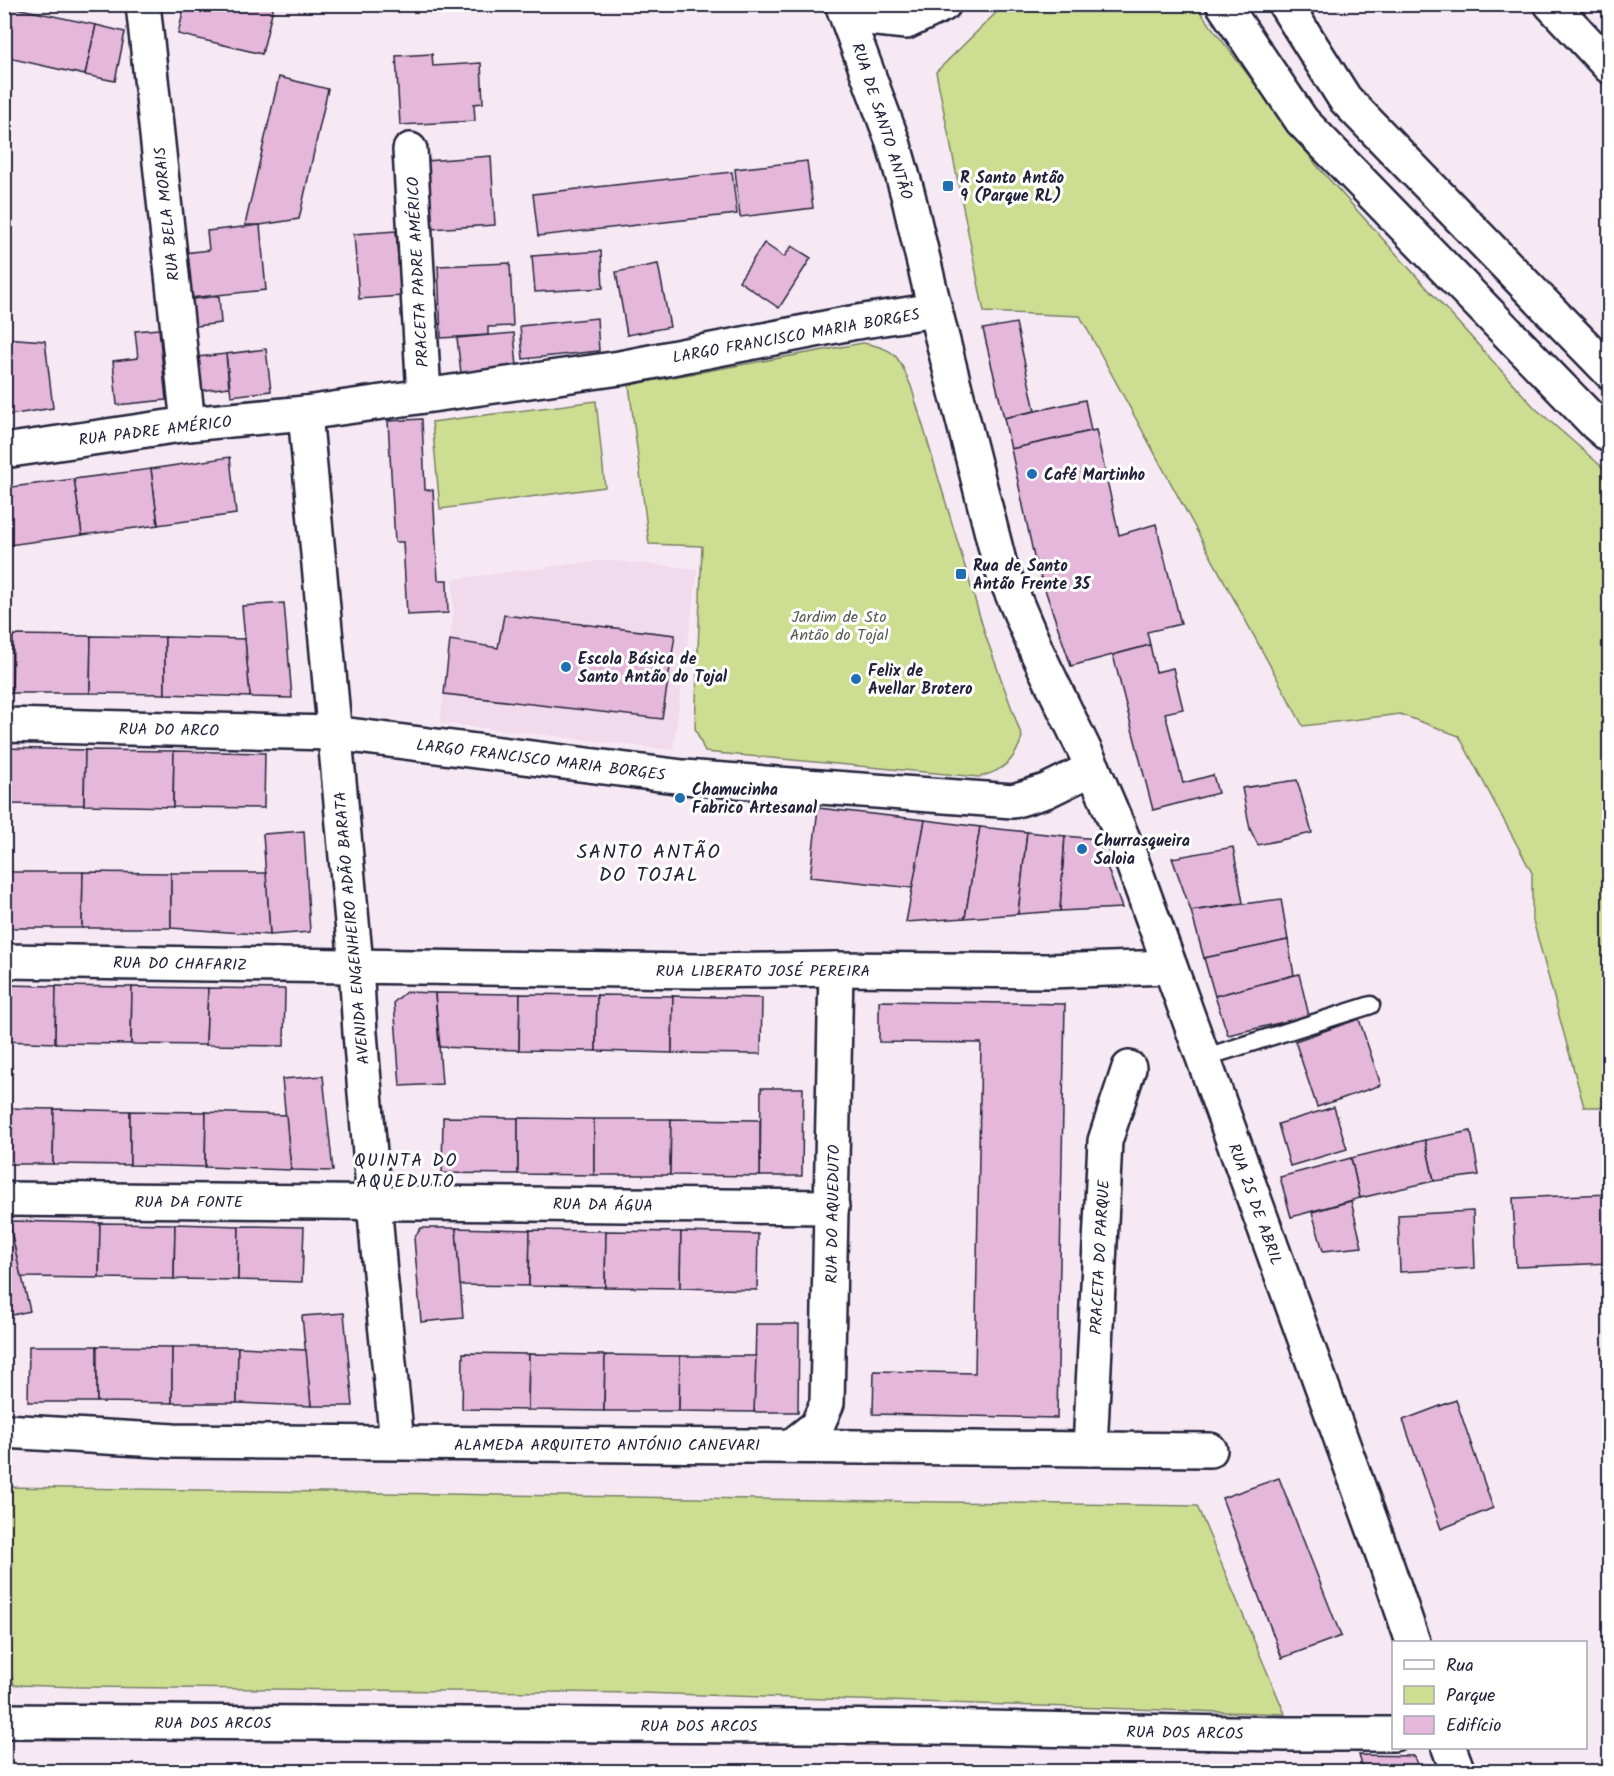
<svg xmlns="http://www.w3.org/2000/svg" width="1614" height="1776" font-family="Kalam,sans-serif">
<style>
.built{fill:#f1daec}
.green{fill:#cdde92;stroke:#788066;stroke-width:1.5}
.building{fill:#e4b7db;stroke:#22223b;stroke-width:1.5}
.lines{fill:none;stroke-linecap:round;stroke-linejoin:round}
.lane-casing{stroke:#22223b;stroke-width:21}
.street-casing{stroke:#22223b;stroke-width:38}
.primary-casing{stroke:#22223b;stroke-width:38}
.highway-casing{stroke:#22223b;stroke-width:38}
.lane{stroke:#fff;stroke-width:16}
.street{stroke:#fff;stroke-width:33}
.primary{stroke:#fff;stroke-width:33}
.highway{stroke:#fff;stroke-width:33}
.poi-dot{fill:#1f6fb2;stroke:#fff;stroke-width:2}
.labels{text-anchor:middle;stroke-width:6;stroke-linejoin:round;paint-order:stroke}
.street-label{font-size:16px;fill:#22223b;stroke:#fff}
.poi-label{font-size:16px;font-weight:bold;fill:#22223b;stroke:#fff;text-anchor:start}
.park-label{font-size:16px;fill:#555a55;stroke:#fff}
.neighbourhood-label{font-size:18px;letter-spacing:1.5px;fill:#22223b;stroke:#fff}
.quarter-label{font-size:20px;letter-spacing:1.5px;fill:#22223b;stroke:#fff}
</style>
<rect width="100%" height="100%" fill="#f7e9f4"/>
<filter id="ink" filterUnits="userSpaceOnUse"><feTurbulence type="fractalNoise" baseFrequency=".0167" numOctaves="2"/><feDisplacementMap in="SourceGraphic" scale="12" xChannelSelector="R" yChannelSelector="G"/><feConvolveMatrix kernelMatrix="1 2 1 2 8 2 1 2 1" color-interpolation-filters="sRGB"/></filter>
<g filter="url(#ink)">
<polygon class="built" points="605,560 698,569 673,750 440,723 453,615 453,579"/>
<g class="green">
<polygon points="1004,5 1195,5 1318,167 1535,408 1609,473 1609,1107 1584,1107 1532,917 1532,873 1459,736 1400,714 1303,726 1080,316 984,312 936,72"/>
<path d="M 863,343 C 897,349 898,356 911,386 L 986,637 L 1022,737 C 1015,761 1003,771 979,777 L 705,752 L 695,728 L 702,546 L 649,544 L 629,385 Z"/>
<polygon points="596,401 605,487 440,509 432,422"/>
<polygon points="4,1487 1197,1506 1285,1714 642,1693 82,1687 14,1685 5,1647"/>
</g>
<g class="building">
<polygon points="185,4 274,4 262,54 178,34"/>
<polygon points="11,7 96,25 85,75 4,57 4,35"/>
<polygon points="96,25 125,32 115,81 85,75"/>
<polygon points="432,54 433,66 481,63 483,103 474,104 475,121 400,125 396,56"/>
<polygon points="279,77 328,89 299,219 260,225 245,225"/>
<polygon points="491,156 495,225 430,229 426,161"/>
<polygon points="807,161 813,208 740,217 735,169"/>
<polygon points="732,172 737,214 538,236 533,194"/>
<polygon points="260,225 266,290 189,298 184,253 209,250 207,231"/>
<polygon points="396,231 401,296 359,299 354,234"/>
<polygon points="764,243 784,257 792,246 811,258 779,308 739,281"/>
<polygon points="601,251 603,288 535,292 532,256"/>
<polygon points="510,263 513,326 488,327 488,335 441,338 438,266"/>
<polygon points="658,264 670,327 627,335 616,272"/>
<polygon points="219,296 221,323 180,328 177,301"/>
<polygon points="597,318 599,351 523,359 520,326"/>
<polygon points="1016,323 1035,411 1004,418 983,329"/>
<polygon points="159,329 166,400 117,405 113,361 138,358 135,331"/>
<polygon points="514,333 517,367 461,373 457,338"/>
<polygon points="4,338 45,341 53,408 9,415 4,375"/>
<polygon points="266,349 271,391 231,396 226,354"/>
<polygon points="226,354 229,387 191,392 187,358"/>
<polygon points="1085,400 1091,431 1011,449 1004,418"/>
<polygon points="422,419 425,490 433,490 438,580 447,580 448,613 407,615 403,542 395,542 388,421"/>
<polygon points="1096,430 1119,535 1156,524 1181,624 1147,632 1150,645 1071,666 1034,557 1011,449"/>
<polygon points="230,457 236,514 158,525 151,469"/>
<polygon points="151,469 158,525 82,535 74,479"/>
<polygon points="74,479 82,535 9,545 4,513 4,488"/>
<polygon points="284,603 292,698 250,697 242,606"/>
<polygon points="504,615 675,635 662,719 444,694 450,640 498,648"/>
<polygon points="4,635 13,635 12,693 4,692"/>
<polygon points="13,635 91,636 90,693 12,693"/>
<polygon points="91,636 165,637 165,694 90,693"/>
<polygon points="165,637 245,639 250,697 165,694"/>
<polygon points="1150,645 1156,672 1173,668 1183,709 1165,713 1183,783 1213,775 1218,793 1153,810 1113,655"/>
<polygon points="4,748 85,750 84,805 4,804"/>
<polygon points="85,750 174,751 173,807 84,805"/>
<polygon points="174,751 265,753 264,808 173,807"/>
<polygon points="1297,780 1312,833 1258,845 1250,829 1242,788"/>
<polygon points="818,808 925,820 913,888 810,877"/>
<polygon points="925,820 980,827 965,918 906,922"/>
<polygon points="980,827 1027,832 1018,914 965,918"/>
<polygon points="304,831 310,932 270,935 263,834"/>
<polygon points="1027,832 1065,836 1060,911 1018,914"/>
<polygon points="1065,836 1097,839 1122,908 1060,911"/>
<polygon points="1233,847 1243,903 1191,911 1172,858"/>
<polygon points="4,872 83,872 82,928 4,928"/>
<polygon points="83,872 171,873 171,928 82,928"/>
<polygon points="171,873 266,873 270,935 171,928"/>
<polygon points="1281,899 1288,940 1204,958 1191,911"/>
<polygon points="1288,940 1294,975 1215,996 1204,958"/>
<polygon points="1299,974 1309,1016 1228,1035 1215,996"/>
<polygon points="4,985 56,986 55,1043 4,1041"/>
<polygon points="56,986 132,987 131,1044 55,1043"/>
<polygon points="132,987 208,988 206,1045 131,1044"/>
<polygon points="208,988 285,989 284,1046 206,1045"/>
<polygon points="406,992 435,993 442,1084 400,1086 394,1002"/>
<polygon points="435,993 520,994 519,1050 440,1047"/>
<polygon points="520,994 597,995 596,1051 519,1050"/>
<polygon points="597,995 673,996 672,1053 596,1051"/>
<polygon points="673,996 762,998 761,1054 672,1053"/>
<polygon points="879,1001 1065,1004 1057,1418 873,1414 874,1371 975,1373 981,1043 879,1042"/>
<polygon points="1359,1019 1381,1085 1317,1107 1295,1041"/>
<polygon points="323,1076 333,1171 291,1170 282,1079"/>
<polygon points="761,1088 803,1088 802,1176 760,1176"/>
<polygon points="1334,1107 1347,1149 1290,1166 1278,1124"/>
<polygon points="4,1108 54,1109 53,1164 4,1164"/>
<polygon points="54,1109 130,1111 130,1165 53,1164"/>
<polygon points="130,1111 206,1112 205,1167 130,1165"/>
<polygon points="206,1112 286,1115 291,1170 205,1167"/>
<polygon points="443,1117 518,1118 518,1174 442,1173"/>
<polygon points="518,1118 594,1119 594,1175 518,1174"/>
<polygon points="594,1119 671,1119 670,1175 594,1175"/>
<polygon points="671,1119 760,1120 760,1176 670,1175"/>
<polygon points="1471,1131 1479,1175 1434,1181 1425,1140"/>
<polygon points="1425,1140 1434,1181 1360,1198 1351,1158"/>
<polygon points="1351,1158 1360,1198 1291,1217 1280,1177"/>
<polygon points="1610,1194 1610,1263 1516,1267 1513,1198"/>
<polygon points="1351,1201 1362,1247 1323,1251 1312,1212"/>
<polygon points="1473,1211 1475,1268 1400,1272 1398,1215"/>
<polygon points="4,1221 9,1221 30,1311 4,1317"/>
<polygon points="9,1221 100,1223 99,1278 21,1277"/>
<polygon points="100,1223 175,1224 174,1279 99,1278"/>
<polygon points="175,1224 239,1226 238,1280 174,1279"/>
<polygon points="239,1226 304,1227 302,1282 238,1280"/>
<polygon points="421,1228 456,1228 463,1318 421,1322 414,1238"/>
<polygon points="456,1228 530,1230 529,1286 460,1285"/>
<polygon points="530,1230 606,1231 605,1287 529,1286"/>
<polygon points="606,1231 681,1232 680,1288 605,1287"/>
<polygon points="681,1232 758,1234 757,1290 680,1288"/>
<polygon points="344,1313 353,1406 311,1406 302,1316"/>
<polygon points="756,1324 799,1324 798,1412 754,1412"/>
<polygon points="29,1346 97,1346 97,1402 28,1402"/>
<polygon points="97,1346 172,1347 172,1403 97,1402"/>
<polygon points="172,1347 238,1347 237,1403 172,1403"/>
<polygon points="238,1347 306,1350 311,1406 237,1403"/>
<polygon points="463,1353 529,1354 528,1410 462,1409"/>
<polygon points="529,1354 605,1355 604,1411 528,1410"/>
<polygon points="605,1355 680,1356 679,1411 604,1411"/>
<polygon points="680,1356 756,1356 754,1412 679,1411"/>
<polygon points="1456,1400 1493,1508 1441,1529 1403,1420"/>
<polygon points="1279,1478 1341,1636 1282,1658 1222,1498"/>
<polygon points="1359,1755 1414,1756 1420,1772 1364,1772"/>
</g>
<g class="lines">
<defs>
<polyline id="lane" points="1203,1058 1371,1005"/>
<g id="street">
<polyline points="143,4 188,424"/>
<polyline points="1551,4 1610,67"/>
<polyline points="848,16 906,22 944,4"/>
<polyline points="410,150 424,395"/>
<polyline points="305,413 356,965 360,1033 380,1273 397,1442"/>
<polyline points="4,451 188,424 305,413 620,368 851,323 935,310"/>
<polyline points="4,725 333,733 683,777 1013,801 1046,791 1093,768"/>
<polyline points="4,961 698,971 836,969 1048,971 1170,967"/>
<polyline points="4,1199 832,1207"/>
<polyline points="4,1431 174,1441 1210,1450"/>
<polyline points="793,1445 817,1426 827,1403 836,969"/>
<polyline points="1090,1449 1105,1141 1129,1068"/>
<polyline points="4,1721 932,1727 1285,1734 1394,1734"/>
</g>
<g id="primary">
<polyline points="842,4 893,142 908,195 935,310 1000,565 1037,652 1093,768 1129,853 1387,1566 1413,1642"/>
<polyline points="1449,1748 1458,1772"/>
</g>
<g id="highway">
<polyline points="1223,4 1302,121 1597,425 1610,436"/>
<polyline points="1285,4 1345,99 1610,372"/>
</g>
</defs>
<use href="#lane" class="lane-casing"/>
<use href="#street" class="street-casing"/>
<use href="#primary" class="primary-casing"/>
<use href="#highway" class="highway-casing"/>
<use href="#lane" class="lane"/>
<use href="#street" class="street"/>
<use href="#primary" class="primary"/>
<use href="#highway" class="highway"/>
</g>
</g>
<g class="poi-dot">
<rect x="942" y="180" width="12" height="12" rx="3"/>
<circle cx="1032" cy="474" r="6"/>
<rect x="955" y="568" width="12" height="12" rx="3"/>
<circle cx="566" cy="667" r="6"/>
<circle cx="856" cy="679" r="6"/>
<circle cx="680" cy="798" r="6"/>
<circle cx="1082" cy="849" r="6"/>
</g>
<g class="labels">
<g class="street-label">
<text transform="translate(883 121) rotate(72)" y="6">RUA DE SANTO ANTÃO</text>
<text transform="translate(166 214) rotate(-96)" y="6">RUA BELA MORAIS</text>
<text transform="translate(417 272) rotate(-93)" y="6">PRACETA PADRE AMÉRICO</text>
<text transform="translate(796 335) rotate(-10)" y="6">LARGO FRANCISCO MARIA BORGES</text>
<text transform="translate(155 430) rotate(-7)" y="6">RUA PADRE AMÉRICO</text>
<text transform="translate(169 729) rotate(1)" y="6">RUA DO ARCO</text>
<text transform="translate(541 759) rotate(7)" y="6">LARGO FRANCISCO MARIA BORGES</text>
<text transform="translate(351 928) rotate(-95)" y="6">AVENIDA ENGENHEIRO ADÃO BARATA</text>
<text transform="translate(180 963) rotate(1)" y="6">RUA DO CHAFARIZ</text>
<text x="763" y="976">RUA LIBERATO JOSÉ PEREIRA</text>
<text x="189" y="1207">RUA DA FONTE</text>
<text transform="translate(603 1204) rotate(1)" y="6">RUA DA ÁGUA</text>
<text transform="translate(1256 1204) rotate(70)" y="6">RUA 25 DE ABRIL</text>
<text transform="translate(832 1214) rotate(-89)" y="6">RUA DO AQUEDUTO</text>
<text transform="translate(1099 1257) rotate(-87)" y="6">PRACETA DO PARQUE</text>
<text x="607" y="1450">ALAMEDA ARQUITETO ANTÓNIO CANEVARI</text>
<text x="213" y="1728">RUA DOS ARCOS</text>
<text x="699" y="1731">RUA DOS ARCOS</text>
<text transform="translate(1185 1732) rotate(1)" y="6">RUA DOS ARCOS</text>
</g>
<g class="poi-label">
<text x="960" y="183">R Santo Antão<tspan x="960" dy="18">9 (Parque RL)</tspan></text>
<text x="1044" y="480">Café Martinho</text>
<text x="973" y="571">Rua de Santo<tspan x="973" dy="18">Antão Frente 35</tspan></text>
<text x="578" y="664">Escola Básica de<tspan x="578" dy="18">Santo Antão do Tojal</tspan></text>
<text x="868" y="676">Felix de<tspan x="868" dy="18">Avellar Brotero</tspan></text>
<text x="692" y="795">Chamucinha<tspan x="692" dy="18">Fabrico Artesanal</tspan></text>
<text x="1094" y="846">Churrasqueira<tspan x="1094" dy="18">Saloia</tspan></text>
</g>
<g class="park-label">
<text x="839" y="622">Jardim de Sto<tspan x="839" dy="18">Antão do Tojal</tspan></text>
</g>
<g class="neighbourhood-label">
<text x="406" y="1166">QUINTA DO<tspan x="406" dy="21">AQUEDUTO</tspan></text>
</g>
<g class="quarter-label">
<text x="649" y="858">SANTO ANTÃO<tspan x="649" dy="23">DO TOJAL</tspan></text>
</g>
</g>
<rect width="1614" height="1776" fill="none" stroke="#fff" stroke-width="24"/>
<rect x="12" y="12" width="1590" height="1752" fill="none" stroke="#22223b" stroke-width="2" filter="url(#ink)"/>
<rect x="1392" y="1641" width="195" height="108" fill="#ffffff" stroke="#a7a7b1" stroke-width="1.5"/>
<rect x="1404" y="1660" width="30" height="9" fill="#ffffff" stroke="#a7a7b1" stroke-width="1.5"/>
<text x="1446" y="1671" font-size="18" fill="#22223b">Rua</text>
<rect x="1404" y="1686" width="30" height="18" fill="#cdde92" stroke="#a7a7b1" stroke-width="1.5"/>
<text x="1446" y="1701" font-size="18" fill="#22223b">Parque</text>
<rect x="1404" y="1716" width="30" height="18" fill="#e4b7db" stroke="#a7a7b1" stroke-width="1.5"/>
<text x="1446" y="1731" font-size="18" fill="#22223b">Edifício</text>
</svg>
